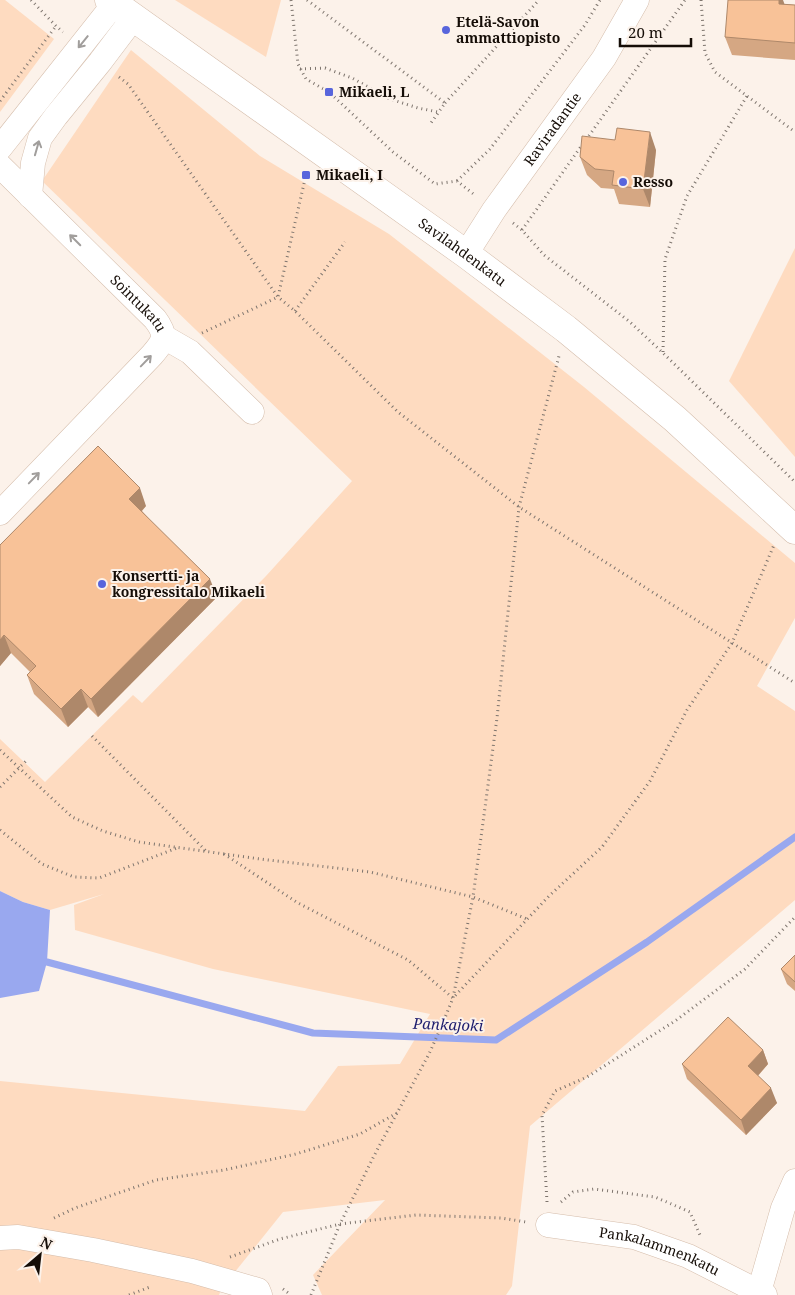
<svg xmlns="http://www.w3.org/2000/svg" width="795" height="1295" font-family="'Noto Serif',serif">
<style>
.green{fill:#fedbc0}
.water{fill:#99a8ef}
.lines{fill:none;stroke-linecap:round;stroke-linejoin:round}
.stream{stroke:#99a8ef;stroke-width:7}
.minor-casing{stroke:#d5bdab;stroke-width:25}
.major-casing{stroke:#d5bdab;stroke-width:29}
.path{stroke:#7e756e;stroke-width:3;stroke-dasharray:1 4;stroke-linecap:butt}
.minor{stroke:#fff;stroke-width:24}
.major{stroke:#fff;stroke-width:28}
.wall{fill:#d5a783}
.shaded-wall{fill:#ae886a}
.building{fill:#f8c298;stroke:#ae886a}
.oneway{stroke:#a19e9c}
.poi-dot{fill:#5865dc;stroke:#fcf2ea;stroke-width:2}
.labels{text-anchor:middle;stroke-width:4;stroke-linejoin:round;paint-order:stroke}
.poi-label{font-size:14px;font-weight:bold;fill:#150d07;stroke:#fcf2ea;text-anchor:start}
.street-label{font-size:14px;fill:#150d07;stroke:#fcf2ea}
.water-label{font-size:15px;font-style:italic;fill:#1d1d6e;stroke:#fcf2ea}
</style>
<rect width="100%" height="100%" fill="#fcf2ea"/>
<g class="green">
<polygon points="0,0 5,0 54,39 0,112"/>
<polygon points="175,0 281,0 266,57"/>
<polygon points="131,50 260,156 389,234 584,387 795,563 795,618 757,686 795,711 795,900 530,1126 512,1286 506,1295 322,1295 313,1275 385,1200 283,1212 222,1288 219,1295 0,1295 0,1081 305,1111 338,1066 400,1064 430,1014 213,969 75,930 74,905 104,894 50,910 23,902 0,891 0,739 45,782 133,695 142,703 266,576 352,481 42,181"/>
<polygon points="795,248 795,457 729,381"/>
</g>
<polygon class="water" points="0,891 23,902 50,910 47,962 39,991 0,998"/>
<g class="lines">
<polyline class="stream" points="47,962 313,1033 496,1040 647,942 795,837"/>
<defs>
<g id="minor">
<polyline points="0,148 114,4"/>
<path id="s1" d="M 0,166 L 155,319 C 167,335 165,340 152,355 L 0,513"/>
<polyline points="30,196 33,163 40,138 56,116 100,62 134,17"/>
<path id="s2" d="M 466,254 L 494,210 L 604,58 L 637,0"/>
<polyline points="164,337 190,352 252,412"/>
<path id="s3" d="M 548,1225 L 634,1237 L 688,1256 L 765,1295"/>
<polyline points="0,1238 18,1237 93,1250 192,1271 258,1290 260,1295"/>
<polyline points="759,1292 783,1208 795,1181"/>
</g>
<g id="major">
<path id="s4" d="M 109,0 L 466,254 L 566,329 L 675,419 L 795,530"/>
</g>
</defs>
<use href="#minor" class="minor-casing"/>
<use href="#major" class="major-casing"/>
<g class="path">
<polyline points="31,0 56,26 63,32"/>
<polyline points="291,0 298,64 306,79 329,92 393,152 435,184 457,181 476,196"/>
<polyline points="307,0 445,103 431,123"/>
<polyline points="701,0 705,53 715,72 795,132"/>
<polyline points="300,69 325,68 352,78 390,99 418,108 438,112"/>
<polyline points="119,77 128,84 278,297 295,311 398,412 519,507 795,683"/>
<polyline points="0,101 56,26"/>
<polyline points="445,103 539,0"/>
<polyline points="586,140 685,0"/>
<polyline points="457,181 490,149 585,25 600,0"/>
<polyline points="513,223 522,230 544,255 630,322 663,353 795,482"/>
<polyline points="522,230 582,145"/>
<polyline points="295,311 345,242"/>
<polyline points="202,333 278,297 306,175"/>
<polyline points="663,352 665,259 687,196 747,96"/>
<polyline points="92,736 206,851"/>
<polyline points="0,750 72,817 103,831 139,842 260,859 370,872 473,897 527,919"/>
<polyline points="0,787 26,761"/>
<polyline points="0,830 42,864 74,877 99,878 177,848"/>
<polyline points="224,854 298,903 408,960 453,998 549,896 602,847 650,781 687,710 732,643 774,545"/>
<polyline points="547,1202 542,1115 555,1091 587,1077 675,1021 745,969 795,917"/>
<polyline points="561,1202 573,1192 594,1189 655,1197 690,1212 700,1235"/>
<polyline points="54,1218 75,1208 156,1180 224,1170 296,1154 360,1134 397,1113"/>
<polyline points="230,1257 280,1239 340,1224 416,1215 501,1218 526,1222"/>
<polyline points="283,1289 291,1295"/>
<polyline points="129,1295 150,1287"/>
<polyline points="311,1295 340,1224 377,1150 429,1054 442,1025 453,998 473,897 497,718 519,507 559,356"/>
</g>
<use href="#minor" class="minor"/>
<use href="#major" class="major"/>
</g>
<g class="wall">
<polygon points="784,4 795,5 795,60 732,55 725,37"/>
<polygon points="656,150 650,207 619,204 614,189 601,188 587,175 580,157"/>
<polygon points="146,506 142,511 217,597 98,717 88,707 68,727 34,694 27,675 30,672 11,653 0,666 0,545"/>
<polygon points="795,955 795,991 787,984 781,969"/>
<polygon points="763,1050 768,1064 758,1076 777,1103 746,1135 687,1079 682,1064"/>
</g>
<g class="shaded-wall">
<polygon points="779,0 783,0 787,11 779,4"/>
<polygon points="650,132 656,150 650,207 643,189"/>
<polygon points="140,488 146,506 136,517 129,499"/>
<polygon points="210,579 217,597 98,717 91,699"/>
<polygon points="4,635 11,653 0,666 0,640"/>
<polygon points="81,689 88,707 68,727 61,709"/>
<polygon points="763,1050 768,1064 753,1081 748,1066"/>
<polygon points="771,1088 777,1103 746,1135 741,1120"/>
</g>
<g class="building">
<polygon points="728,0 779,0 779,4 795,5 795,43 725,37"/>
<polygon points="617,128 650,132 643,189 612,185 614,171 595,169 580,157 582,136 615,140"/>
<polygon points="98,446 140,488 129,499 210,579 91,699 81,689 61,709 27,675 36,666 4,635 0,640 0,545"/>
<polygon points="795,955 795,982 781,969"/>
<polygon points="728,1017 763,1050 748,1066 771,1088 741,1120 682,1064"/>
</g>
<defs><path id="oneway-shaft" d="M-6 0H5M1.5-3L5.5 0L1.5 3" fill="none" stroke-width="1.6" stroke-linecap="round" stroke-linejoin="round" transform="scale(1.25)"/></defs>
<g class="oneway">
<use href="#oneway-shaft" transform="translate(83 42) rotate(129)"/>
<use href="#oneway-shaft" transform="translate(37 148) rotate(-74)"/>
<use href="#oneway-shaft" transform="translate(75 240) rotate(-135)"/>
<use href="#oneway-shaft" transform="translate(146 361) rotate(-46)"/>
<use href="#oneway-shaft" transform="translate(34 478) rotate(-46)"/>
</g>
<g class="poi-dot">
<circle cx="446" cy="30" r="5"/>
<rect x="324" y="87" width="10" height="10" rx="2.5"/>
<rect x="301" y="170" width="10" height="10" rx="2.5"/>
<circle cx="623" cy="182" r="5"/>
<circle cx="102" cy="584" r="5"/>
</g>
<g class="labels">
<g class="poi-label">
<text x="456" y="27">Etelä-Savon<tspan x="456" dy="16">ammattiopisto</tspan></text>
<text x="339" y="97">Mikaeli, L</text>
<text x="316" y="180">Mikaeli, I</text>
<text x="633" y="187">Resso</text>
<text x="112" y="581">Konsertti- ja<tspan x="112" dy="16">kongressitalo Mikaeli</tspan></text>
</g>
<g class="street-label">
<text dy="5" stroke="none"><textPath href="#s2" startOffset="152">Raviradantie</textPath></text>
<text dy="5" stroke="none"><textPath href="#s4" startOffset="434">Savilahdenkatu</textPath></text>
<text dy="5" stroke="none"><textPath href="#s1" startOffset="195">Sointukatu</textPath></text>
<text dy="5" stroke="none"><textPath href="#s3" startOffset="115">Pankalammenkatu</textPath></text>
</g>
<g class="water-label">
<text transform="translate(448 1025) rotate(2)" y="5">Pankajoki</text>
</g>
</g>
<g transform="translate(40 1255) rotate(28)" stroke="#fcf2ea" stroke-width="4" paint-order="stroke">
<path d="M0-4L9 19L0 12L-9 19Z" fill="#150d07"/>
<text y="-8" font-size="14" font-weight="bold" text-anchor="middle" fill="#150d07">N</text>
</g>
<path d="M620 38v8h71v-8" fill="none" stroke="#150d07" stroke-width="2.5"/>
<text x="628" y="38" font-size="15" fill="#150d07" stroke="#fcf2ea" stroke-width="4" paint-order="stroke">20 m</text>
</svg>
